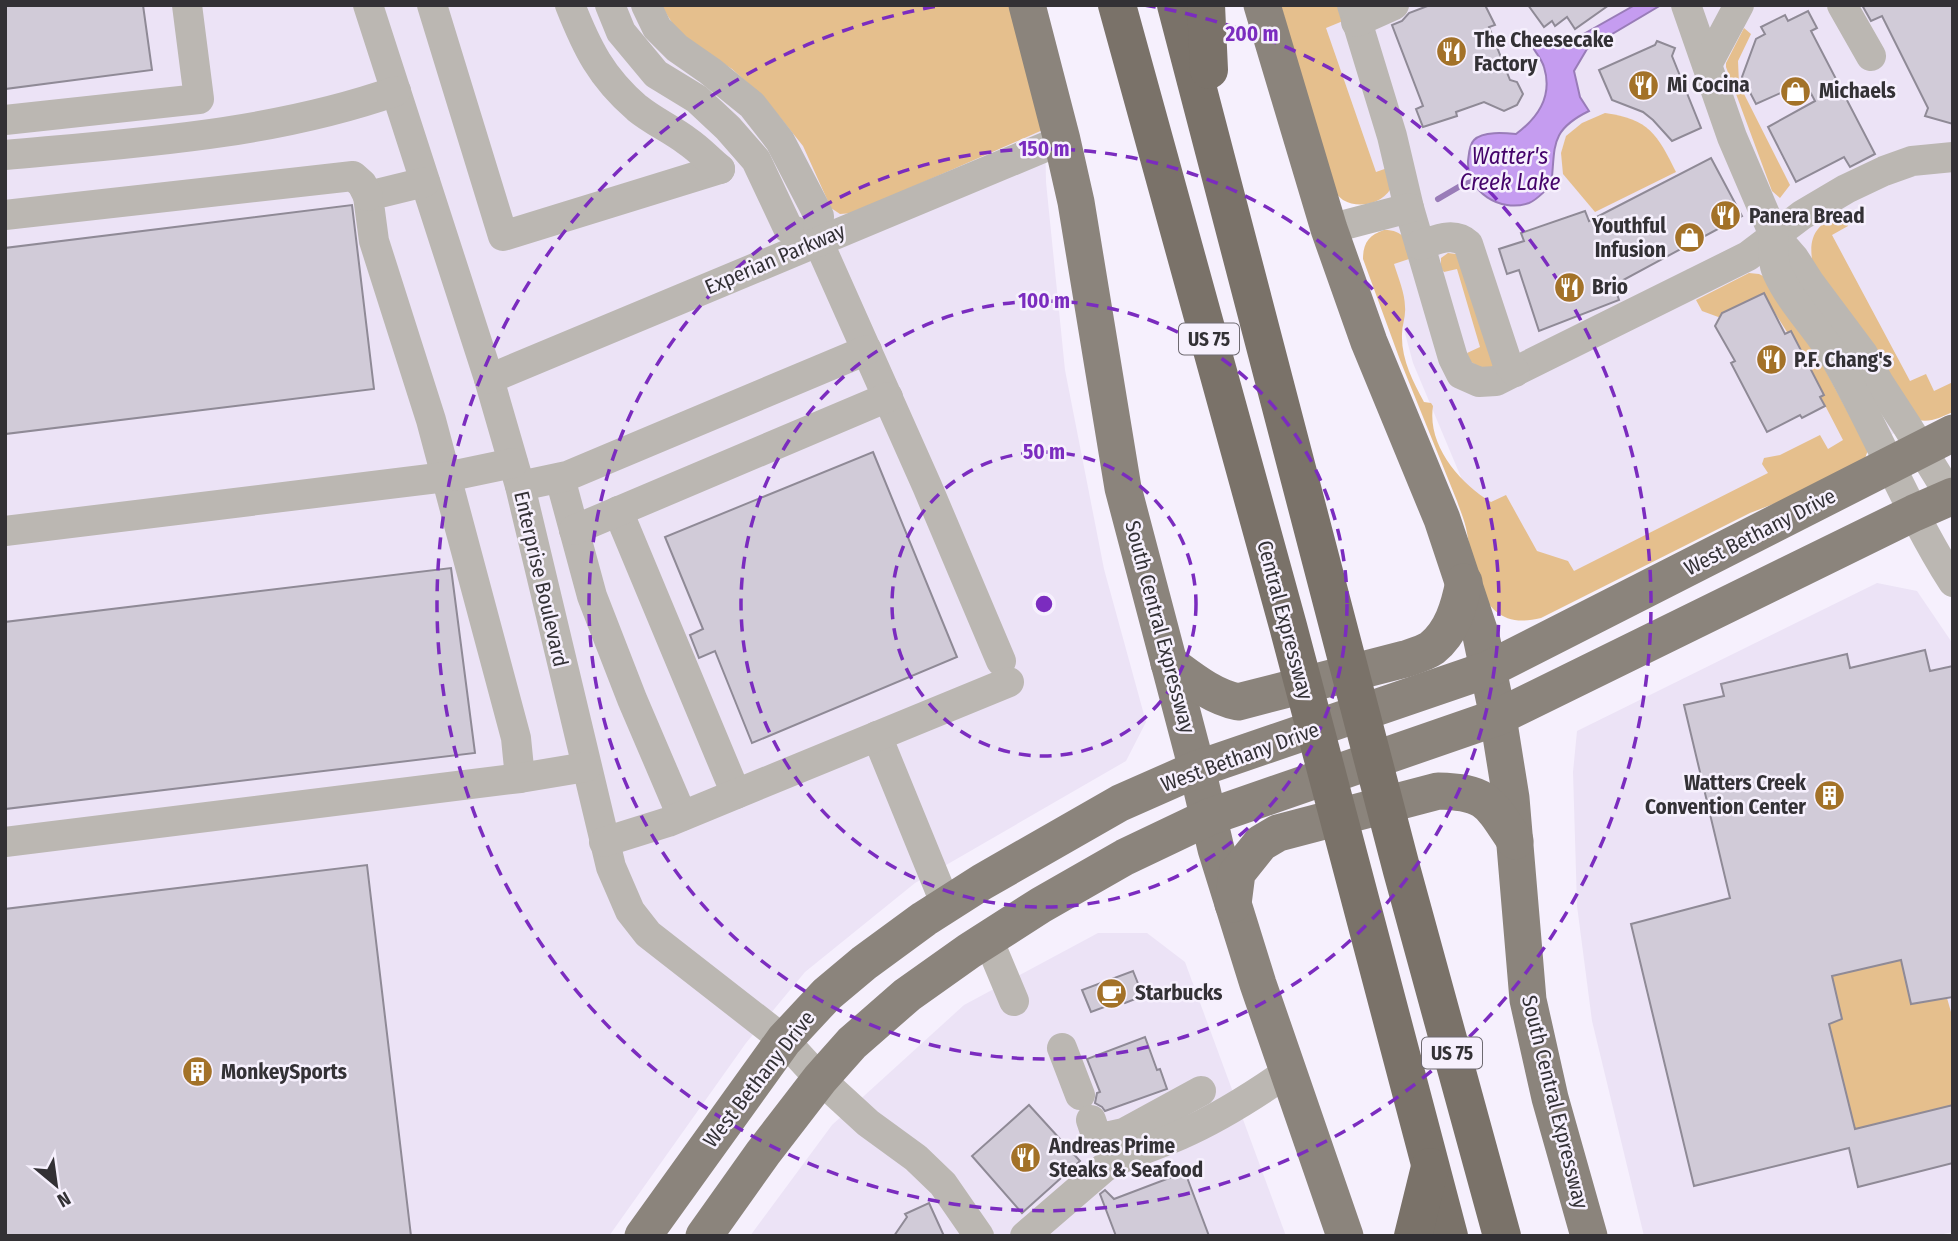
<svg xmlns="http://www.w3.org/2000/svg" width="1958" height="1241" font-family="'Fira Sans Condensed',sans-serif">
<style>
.built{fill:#ece3f6}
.green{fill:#e5bf8d}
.water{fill:#c59cf0;stroke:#997cb8;stroke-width:2}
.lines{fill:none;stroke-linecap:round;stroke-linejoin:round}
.stream{stroke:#997cb8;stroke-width:6}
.building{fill:#d1cbd8;stroke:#8f8a96;stroke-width:2}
.minor{stroke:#bbb7b2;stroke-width:30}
.major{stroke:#8b847c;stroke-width:37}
.highway{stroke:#7a7269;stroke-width:38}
.ring{fill:none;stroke:#7b2cbf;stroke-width:3.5;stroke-dasharray:12 9}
.labels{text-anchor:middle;stroke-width:5;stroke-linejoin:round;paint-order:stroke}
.shield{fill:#f6f0fd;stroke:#6e6a71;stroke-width:2}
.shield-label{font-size:19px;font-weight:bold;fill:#333135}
.poi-label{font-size:21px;font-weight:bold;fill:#333135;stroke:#f6f0fd;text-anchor:start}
.street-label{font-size:21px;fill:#333135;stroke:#f6f0fd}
.water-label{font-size:23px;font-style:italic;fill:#44036a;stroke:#f6f0fd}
.centre{fill:#7b2cbf;stroke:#f6f0fd;stroke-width:3.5}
.ring-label{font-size:21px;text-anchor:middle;font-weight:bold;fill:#7b2cbf;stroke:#f6f0fd;stroke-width:5;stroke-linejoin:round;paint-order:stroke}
</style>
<rect width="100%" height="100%" fill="#f6f0fd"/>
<g class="built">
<polygon points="5,5 1012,5 1045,129 1046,182 1065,370 1104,569 1146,722 1126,761 915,883 805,972 746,1043 609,1236 5,1236"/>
<polygon points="1317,5 1953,5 1953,404 1521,620 1413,363"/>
<polygon points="1877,583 1917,591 1953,644 1953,1232 1933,1236 1644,1236 1592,1021 1577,906 1573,772 1577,731"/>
<polygon points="1098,933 1147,933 1185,962 1286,1236 750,1236 832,1125 964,1005"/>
</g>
<g class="green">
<polygon points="661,5 1012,5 1045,129 853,213 840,214 831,208 803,146 779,116 758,92 732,69 692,44 674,26"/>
<path d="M 1281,5 L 1338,5 L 1343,21 L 1326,28 L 1376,172 L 1393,166 C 1394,172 1394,178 1393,184 C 1386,203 1360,210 1343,200 C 1339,197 1335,192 1331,188 Z"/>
<polygon points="1744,28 1751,34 1738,61 1739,84 1790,185 1780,198 1772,191 1726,67 1726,63"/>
<path d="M 1605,113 C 1649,119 1657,134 1676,172 L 1595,212 L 1563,174 L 1561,153 L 1566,136 L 1582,123 Z"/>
<path d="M 1842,212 L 1848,226 L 1832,235 L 1910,381 L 1926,374 L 1934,391 L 1953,382 L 1953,412 C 1941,417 1931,423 1918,420 L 1814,270 C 1807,239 1813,226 1842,212 Z"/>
<path d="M 1384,230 C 1405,230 1406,241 1415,257 L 1394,264 C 1398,277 1405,293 1405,307 C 1406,316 1402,325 1402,334 C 1401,359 1413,381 1424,402 L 1431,403 L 1433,406 C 1427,445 1459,483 1491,502 L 1506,495 L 1537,551 L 1568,561 L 1574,571 L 1768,473 L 1762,464 L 1764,458 L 1780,455 L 1820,435 L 1828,449 L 1843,440 L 1787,332 L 1763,294 L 1721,318 L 1702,311 L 1696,300 L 1749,273 L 1759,274 L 1767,278 L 1803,328 L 1868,450 L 1863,464 L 1797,495 L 1750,513 L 1541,618 C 1479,634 1475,571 1466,528 C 1464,519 1460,510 1457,501 L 1400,360 L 1363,259 C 1363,243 1369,235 1384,230 Z"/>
<polygon points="1448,253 1456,254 1497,367 1487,371 1471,362 1467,353 1480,347 1457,269 1444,272 1441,268 1441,258"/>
<polygon points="1901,960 1912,1004 1947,998 1953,1019 1953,1105 1855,1129 1829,1024 1842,1018 1832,976"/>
</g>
<path class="water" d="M 1635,5 L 1661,5 L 1587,49 L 1574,71 L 1580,97 L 1589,111 C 1548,131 1556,147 1551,186 C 1544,191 1537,200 1529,203 C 1500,213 1467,192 1468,161 C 1469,154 1469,145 1474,140 C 1483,131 1505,133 1516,134 C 1539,117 1553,96 1544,67 C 1542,60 1537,54 1533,48 L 1538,41 L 1580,36 Z"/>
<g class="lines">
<polyline class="stream" points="1438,199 1462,185 1480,179"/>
</g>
<g class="building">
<polygon points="5,5 143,5 152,70 5,89"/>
<polygon points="1430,5 1485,5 1495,25 1489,27 1510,80 1517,82 1523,94 1517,105 1504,111 1484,102 1456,112 1457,116 1423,127 1416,109 1423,106 1392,25 1402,21 1409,13"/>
<polygon points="1528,5 1609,5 1575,29 1567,17 1555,26 1552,21 1544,27"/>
<polygon points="1862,5 1953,5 1953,124 1925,116 1928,108 1882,16 1871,21"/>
<polygon points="1808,11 1817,28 1811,31 1875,154 1850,167 1844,157 1796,182 1768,127 1815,101 1805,82 1756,104 1742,77 1756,39 1765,34 1761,27 1785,15 1788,21"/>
<polygon points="1657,41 1675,48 1672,56 1701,128 1672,141 1653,120 1643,112 1612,100 1599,70 1655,45"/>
<polygon points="1711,158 1742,216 1614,285 1619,300 1539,331 1519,270 1507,274 1499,249 1524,241 1521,233 1585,211 1589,221"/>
<polygon points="352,205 374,389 5,434 5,248"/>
<polygon points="1764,293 1785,334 1791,331 1824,395 1820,397 1825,406 1802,418 1800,415 1767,432 1731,363 1735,361 1715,326 1722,313"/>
<polygon points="873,452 957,657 752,743 715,651 699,658 690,635 703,629 665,537"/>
<polygon points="451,568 475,753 5,809 5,622"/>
<polygon points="1925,650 1930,671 1953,666 1953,997 1911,1004 1901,960 1832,976 1842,1019 1829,1024 1855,1129 1953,1105 1953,1163 1858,1187 1849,1148 1694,1186 1631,924 1730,898 1684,705 1724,696 1721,684 1847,654 1850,668"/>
<polygon points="367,865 411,1236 5,1236 5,909"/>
<polygon points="1133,971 1143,996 1125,1003 1123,1000 1091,1012 1082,990"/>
<polygon points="1145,1037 1157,1070 1160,1069 1167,1089 1105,1111 1102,1107 1095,1103 1097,1093 1100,1092 1087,1059"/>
<polygon points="1029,1105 1080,1161 1022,1213 972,1156"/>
<polygon points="1185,1172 1209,1236 1116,1236 1100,1194 1105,1190 1114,1199"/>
<polygon points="929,1203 944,1236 894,1236 907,1217 905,1214"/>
</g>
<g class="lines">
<g class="minor">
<polyline points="368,5 489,379 520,486 611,867 630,911 648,934 784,1040 820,1079 868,1123 916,1158 943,1184 979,1236"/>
<polyline points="432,5 503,236 720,169"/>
<path d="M 570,5 C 587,48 601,77 637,108 C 653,121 671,129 687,141 C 699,149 709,160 720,169"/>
<polyline points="610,5 621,32 656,74 697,99 728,128 756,160 788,228 818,241"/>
<polyline points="646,5 657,28 677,48 710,71 752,105 780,141 819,216 818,241 927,486 1001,661"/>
<polyline points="1352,5 1392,136 1409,208 1453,358 1461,374 1479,382 1496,381 1748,256 1802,215 1846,189 1884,171 1912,161 1953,157"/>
<polyline points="1686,5 1732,137 1774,235 1794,258 1810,283 1863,354 1879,383 1907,426 1953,500"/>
<polyline points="1842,5 1871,56"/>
<polyline points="1356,22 1394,5"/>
<polyline points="1708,63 1739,5"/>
<polyline points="5,120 199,99 187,5"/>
<path d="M 5,155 C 136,143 271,135 396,91"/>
<polyline points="425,182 368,196 374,241 431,420 516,738 520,778"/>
<polyline points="5,215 353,176 362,184 368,196"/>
<polyline points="1329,229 1409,208"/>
<path d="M 1774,235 C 1774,246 1772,262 1777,272 C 1791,303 1816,327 1834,356 C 1877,430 1907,510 1953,582"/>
<path d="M 1420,245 C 1436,240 1454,231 1468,244 L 1507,362 L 1515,372"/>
<polyline points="489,379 1062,140"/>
<polyline points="560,478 592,596 632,699 682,816"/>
<polyline points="520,486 567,476 867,350"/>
<polyline points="618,511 736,794"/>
<polyline points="574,530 888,397"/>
<polyline points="5,531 446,477 513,463"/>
<polyline points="877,736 946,905"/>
<polyline points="5,842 520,778 586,767"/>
<polyline points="604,842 668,822 1009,682"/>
<polyline points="988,939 1014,1001"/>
<polyline points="1062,1048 1080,1095"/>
<polyline points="1091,1120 1095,1132 1106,1137 1124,1133 1201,1091"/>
<path d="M 1025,1236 L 1105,1167 C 1129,1153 1155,1146 1180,1135 C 1219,1118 1255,1095 1289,1071"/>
</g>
<g class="major">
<polyline points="1027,5 1062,140 1076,202 1123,488 1197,769 1216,849 1258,984 1345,1236"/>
<polyline points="1262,5 1329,229 1369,342 1442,519 1481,636 1498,717 1511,798 1528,1000 1550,1098 1589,1236"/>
<path d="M 1169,663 C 1191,679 1211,696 1238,702 L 1405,659 C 1414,656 1425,653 1432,648 C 1452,632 1459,607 1464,582"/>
<path d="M 1233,904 L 1237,873 L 1261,843 L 1278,833 L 1438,791 C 1487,792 1490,803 1515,841"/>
<polyline points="643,1236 784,1040 827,994 864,963 924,919 982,882 1120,803 1197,769 1489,669 1953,433"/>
<polyline points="704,1236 763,1153 820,1079 852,1043 907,995 969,951 1041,905 1125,857 1209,817 1498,717 1914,513 1953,496"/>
</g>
<g class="highway">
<polyline points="1117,5 1288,626 1449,1236"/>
<polyline points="1176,5 1402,871 1502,1236"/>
<polyline points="1206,5 1209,70"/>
<polyline points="1413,1236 1430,1167"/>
</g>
</g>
<g class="ring">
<circle cx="1044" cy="604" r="152"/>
<circle cx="1044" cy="604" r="303"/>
<circle cx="1044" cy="604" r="455"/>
<path d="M1144 5A607 607 0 1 1 944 5"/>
</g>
<defs>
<symbol id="restaurant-disc" viewBox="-11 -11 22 22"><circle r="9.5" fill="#a37228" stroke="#f6f0fd"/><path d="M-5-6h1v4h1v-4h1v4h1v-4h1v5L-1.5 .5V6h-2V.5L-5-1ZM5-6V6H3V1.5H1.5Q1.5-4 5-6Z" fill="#fff"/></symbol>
<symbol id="shop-disc" viewBox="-11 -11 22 22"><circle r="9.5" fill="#a37228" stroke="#f6f0fd"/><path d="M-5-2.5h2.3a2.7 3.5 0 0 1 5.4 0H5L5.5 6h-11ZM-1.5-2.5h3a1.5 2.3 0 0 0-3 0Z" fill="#fff"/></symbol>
<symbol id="building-disc" viewBox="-11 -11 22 22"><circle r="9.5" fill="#a37228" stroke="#f6f0fd"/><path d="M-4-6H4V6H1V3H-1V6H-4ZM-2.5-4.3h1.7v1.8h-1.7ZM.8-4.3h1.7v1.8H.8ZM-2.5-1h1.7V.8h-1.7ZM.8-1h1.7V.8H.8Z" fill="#fff"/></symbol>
<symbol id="cafe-disc" viewBox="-11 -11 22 22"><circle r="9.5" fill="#a37228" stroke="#f6f0fd"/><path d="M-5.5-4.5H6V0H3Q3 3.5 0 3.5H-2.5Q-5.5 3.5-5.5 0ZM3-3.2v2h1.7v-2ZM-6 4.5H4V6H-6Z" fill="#fff"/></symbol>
</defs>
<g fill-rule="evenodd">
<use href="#restaurant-disc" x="1434" y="34" width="35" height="35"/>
<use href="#restaurant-disc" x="1626" y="68" width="35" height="35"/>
<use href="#shop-disc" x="1778" y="74" width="35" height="35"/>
<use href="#restaurant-disc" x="1708" y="198" width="35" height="35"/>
<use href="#shop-disc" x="1672" y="220" width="35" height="35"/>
<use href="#restaurant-disc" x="1552" y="270" width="35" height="35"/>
<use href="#restaurant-disc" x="1754" y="342" width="35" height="35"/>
<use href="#building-disc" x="1812" y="778" width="35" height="35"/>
<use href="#cafe-disc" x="1094" y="976" width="35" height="35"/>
<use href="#building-disc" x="180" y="1054" width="35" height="35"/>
<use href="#restaurant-disc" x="1008" y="1140" width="35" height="35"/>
</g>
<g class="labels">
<g class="shield">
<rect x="1179" y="323.5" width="60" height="31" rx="5"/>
<rect x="1422" y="1037.5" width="60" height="31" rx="5"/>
</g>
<g class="shield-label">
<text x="1209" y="346">US 75</text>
<text x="1452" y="1060">US 75</text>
</g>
<g class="poi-label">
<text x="1474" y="47">The Cheesecake<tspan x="1474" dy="24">Factory</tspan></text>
<text x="1667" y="92">Mi Cocina</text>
<text x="1819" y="98">Michaels</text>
<text x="1749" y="223">Panera Bread</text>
<text x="1666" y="233" text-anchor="end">Youthful<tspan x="1666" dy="24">Infusion</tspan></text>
<text x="1592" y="294">Brio</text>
<text x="1794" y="367">P.F. Chang's</text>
<text x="1806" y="790" text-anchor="end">Watters Creek<tspan x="1806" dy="24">Convention Center</tspan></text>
<text x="1135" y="1000">Starbucks</text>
<text x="221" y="1079">MonkeySports</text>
<text x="1049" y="1153">Andreas Prime<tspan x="1049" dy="24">Steaks &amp; Seafood</tspan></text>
</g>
<g class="street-label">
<text transform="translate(775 259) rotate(-23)" y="7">Experian Parkway</text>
<text transform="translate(1760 532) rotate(-27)" y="7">West Bethany Drive</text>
<text transform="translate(541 579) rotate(77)" y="7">Enterprise Boulevard</text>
<text transform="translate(1285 620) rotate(75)" y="7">Central Expressway</text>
<text transform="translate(1160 627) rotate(75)" y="7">South Central Expressway</text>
<text transform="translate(1240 757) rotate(-20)" y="7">West Bethany Drive</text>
<text transform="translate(759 1079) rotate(-52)" y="7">West Bethany Drive</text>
<text transform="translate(1555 1102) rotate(76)" y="7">South Central Expressway</text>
</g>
<g class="water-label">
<text x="1510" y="164">Watter's<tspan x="1510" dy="26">Creek Lake</tspan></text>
</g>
</g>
<circle cx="1044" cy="604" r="10" class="centre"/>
<g class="ring-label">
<text x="1252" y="41">200 m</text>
<text x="1044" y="156">150 m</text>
<text x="1044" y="308">100 m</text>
<text x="1044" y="459">50 m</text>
</g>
<rect width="1958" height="1241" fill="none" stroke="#333135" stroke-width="14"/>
<g transform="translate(56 1185) rotate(151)" stroke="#f6f0fd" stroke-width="5" paint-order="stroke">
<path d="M0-5L12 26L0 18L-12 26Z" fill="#333135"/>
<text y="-10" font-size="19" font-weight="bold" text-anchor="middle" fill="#333135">N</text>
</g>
</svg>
